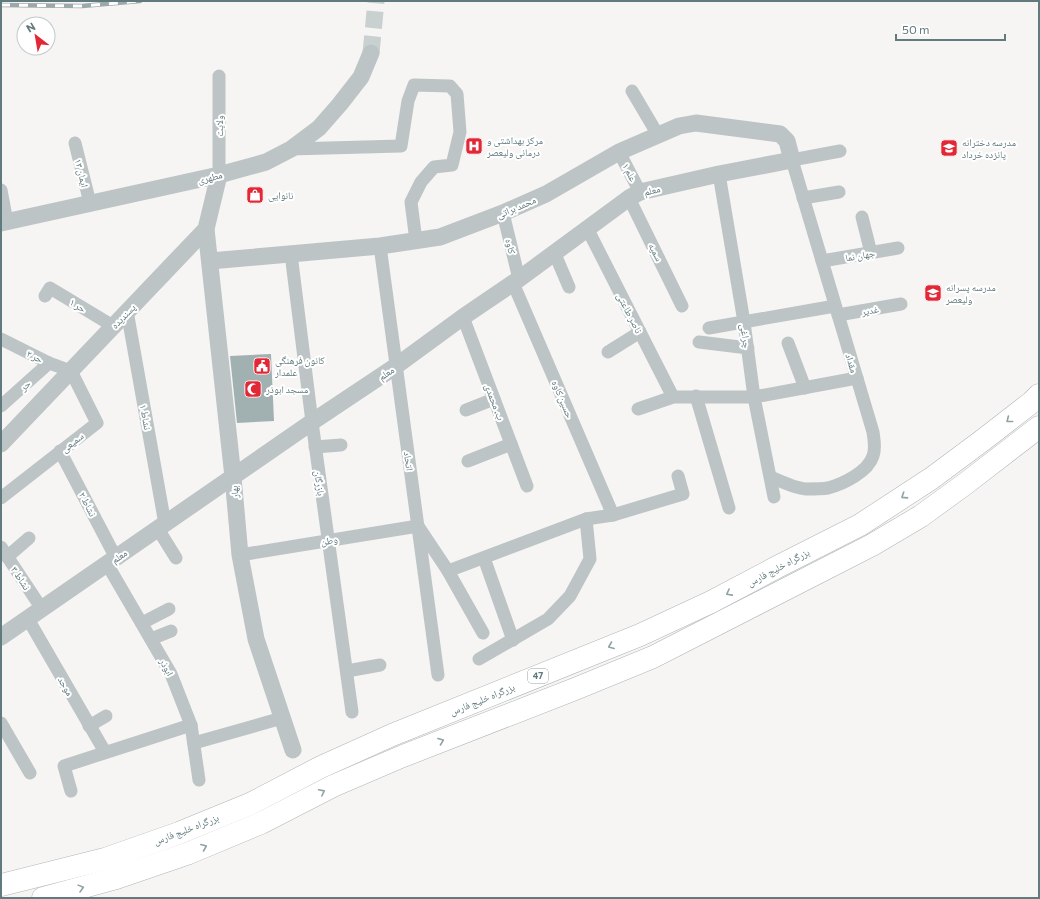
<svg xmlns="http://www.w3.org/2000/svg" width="1040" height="899" font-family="Commissioner,'Noto Naskh Arabic',sans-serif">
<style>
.building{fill:#a1b0b1}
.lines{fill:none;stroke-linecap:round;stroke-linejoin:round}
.tertiary-tunnel{stroke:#c9d0d0;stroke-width:17;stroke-dasharray:17 8;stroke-linecap:butt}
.trunk-casing{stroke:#aeb6b7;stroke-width:23}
.minor{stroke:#bdc4c6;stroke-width:13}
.tertiary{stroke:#bdc4c6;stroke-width:17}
.trunk{stroke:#fff;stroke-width:22}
.rail-casing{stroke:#9ca8aa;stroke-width:4.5}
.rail{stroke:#fff;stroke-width:3;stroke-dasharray:9;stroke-linecap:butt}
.oneway{stroke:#90a2a5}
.labels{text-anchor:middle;stroke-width:4;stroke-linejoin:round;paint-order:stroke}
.shield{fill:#fff;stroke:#90a2a5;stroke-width:1}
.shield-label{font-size:9px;font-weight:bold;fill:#617a7e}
.street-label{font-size:10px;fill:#617a7e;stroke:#fff}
.poi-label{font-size:10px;fill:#617a7e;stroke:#fff;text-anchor:start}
</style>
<rect width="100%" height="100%" fill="#f6f5f3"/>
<polygon class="building" points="271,354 274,421 237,423 230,356"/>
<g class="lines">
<polyline class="tertiary-tunnel" points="371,53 376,1"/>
<defs>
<g id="trunk">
<polyline points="1,885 105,859 179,833 250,804 321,767 392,735 640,635 711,602 779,566 860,525 932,478 983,440 1032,402 1039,395"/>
<polyline points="43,898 113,879 189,853 261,823 333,786 403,756 575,689 653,657 872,545 921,516 965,484 1039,427"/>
</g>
</defs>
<use href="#trunk" class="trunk-casing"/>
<g class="minor">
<polyline points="219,76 219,175"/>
<polyline points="632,91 658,135"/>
<polyline points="75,143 90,203"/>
<polyline points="291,149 401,146 408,101 414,85 450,86 457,94 460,132 452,165 434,167 421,182 411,202 416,241"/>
<polyline points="619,152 640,192"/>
<polyline points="719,174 744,322 754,397 774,497"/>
<polyline points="1,190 7,222"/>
<polyline points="629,198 682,306"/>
<polyline points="803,198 839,192"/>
<polyline points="503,213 519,279"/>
<polyline points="862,217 871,253"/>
<polyline points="587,228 673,397"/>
<polyline points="380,246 438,675"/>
<polyline points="554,252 569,287"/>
<polyline points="291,254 312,422 352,712"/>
<polyline points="822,261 898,248"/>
<polyline points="513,283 613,515"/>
<polyline points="45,296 50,288 113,326"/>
<polyline points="127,311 165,524"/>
<polyline points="838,315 901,304"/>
<polyline points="463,317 527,486"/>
<polyline points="709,328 835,306"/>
<polyline points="1,339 49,363 71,371 97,423 1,498"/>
<polyline points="699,342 748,348"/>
<polyline points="788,343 805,388"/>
<polyline points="608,352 640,332"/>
<polyline points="696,396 729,508"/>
<polyline points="1,406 49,363"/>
<polyline points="638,409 673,397 754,397 857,378"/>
<polyline points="466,410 494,399"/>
<polyline points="315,447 341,445"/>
<polyline points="60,451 116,558"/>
<polyline points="468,461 511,444"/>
<path d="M 771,477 C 782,482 795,488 806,489 C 813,489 822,489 828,488 C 843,484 868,472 873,456 C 876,448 874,440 873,432 L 792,160 L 840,151"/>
<polyline points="158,529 176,558"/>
<polyline points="1,547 42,609"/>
<polyline points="240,555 418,526 448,571 483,633"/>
<polyline points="7,557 29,538"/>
<polyline points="484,558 513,640"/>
<polyline points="107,564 171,674 191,725 199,780"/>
<polyline points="448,571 586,519 613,515 683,494 678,476"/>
<polyline points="28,619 105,752"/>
<polyline points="142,623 169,609"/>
<polyline points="151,639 171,631"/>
<polyline points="479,659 548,619 570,596 590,559 586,519"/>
<polyline points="347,671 380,665"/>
<polyline points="1,723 30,773"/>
<polyline points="89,726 106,716"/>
<polyline points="194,743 282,718"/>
<polyline points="71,791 64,766 191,725"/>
</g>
<g class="tertiary">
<polyline points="1,223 219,175 266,162 291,149 319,128 340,104 361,77 371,53"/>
<polyline points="206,229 233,477 240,555 256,639 293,750"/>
<polyline points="1,444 206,229 219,175"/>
<polyline points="1,637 312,422 396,366 463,317 519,279 629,198 640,192 719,174 792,160 787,141 780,134 696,123 679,126 619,152 546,194 503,213 440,237 380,246 210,261"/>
</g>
<use href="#trunk" class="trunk"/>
<defs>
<polyline id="rail" points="1,5 82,6 140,1"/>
</defs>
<use href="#rail" class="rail-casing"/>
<use href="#rail" class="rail"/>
</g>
<defs><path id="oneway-chevron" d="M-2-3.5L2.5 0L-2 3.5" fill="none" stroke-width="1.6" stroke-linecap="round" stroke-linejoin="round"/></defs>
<g class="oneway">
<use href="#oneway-chevron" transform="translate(1009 420) rotate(142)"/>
<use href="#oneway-chevron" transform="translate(904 496) rotate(147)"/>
<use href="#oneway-chevron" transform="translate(729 593) rotate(152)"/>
<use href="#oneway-chevron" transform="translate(611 646) rotate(158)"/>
<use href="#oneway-chevron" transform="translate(441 741) rotate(-21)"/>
<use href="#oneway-chevron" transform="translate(322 792) rotate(-27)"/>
<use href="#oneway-chevron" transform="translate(204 847) rotate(-22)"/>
<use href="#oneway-chevron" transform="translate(81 888) rotate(-15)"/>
</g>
<defs>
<symbol id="hospital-square" viewBox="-11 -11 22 22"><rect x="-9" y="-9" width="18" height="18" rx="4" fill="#e22836" stroke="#fff"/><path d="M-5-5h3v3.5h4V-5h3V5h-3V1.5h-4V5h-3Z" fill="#fff"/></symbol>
<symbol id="school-square" viewBox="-11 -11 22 22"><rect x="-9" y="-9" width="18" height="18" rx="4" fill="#e22836" stroke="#fff"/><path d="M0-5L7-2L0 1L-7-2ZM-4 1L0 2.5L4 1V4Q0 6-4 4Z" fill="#fff"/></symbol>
<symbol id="shop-square" viewBox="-11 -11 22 22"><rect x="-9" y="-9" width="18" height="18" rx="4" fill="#e22836" stroke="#fff"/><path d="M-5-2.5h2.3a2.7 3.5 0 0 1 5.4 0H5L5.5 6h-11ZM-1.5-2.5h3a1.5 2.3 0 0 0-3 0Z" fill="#fff"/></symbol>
<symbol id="civic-square" viewBox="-11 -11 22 22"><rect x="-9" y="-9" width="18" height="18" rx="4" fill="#e22836" stroke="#fff"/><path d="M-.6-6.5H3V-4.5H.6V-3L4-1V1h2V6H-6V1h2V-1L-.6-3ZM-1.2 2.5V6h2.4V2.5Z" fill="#fff"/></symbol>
<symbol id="mosque-square" viewBox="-11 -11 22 22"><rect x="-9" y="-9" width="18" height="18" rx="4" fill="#e22836" stroke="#fff"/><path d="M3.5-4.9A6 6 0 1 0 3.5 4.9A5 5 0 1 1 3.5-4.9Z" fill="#fff"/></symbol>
</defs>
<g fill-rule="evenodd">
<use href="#hospital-square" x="464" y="136" width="20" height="20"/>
<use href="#school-square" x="939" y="138" width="20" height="20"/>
<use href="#shop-square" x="245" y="185" width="20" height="20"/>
<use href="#school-square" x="923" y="283" width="20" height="20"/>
<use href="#civic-square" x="252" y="356" width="20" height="20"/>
<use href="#mosque-square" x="243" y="379" width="20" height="20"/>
</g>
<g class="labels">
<rect class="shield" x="528" y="669" width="20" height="14" rx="3"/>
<g class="shield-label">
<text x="538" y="679">47</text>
</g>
<g class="street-label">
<text transform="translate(219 126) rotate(-90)" y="4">ولایت</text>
<text transform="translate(630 172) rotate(62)" y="4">علم ۱</text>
<text transform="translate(82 173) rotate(76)" y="4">ایمان ۱۳</text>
<text transform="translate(210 177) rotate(-13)" y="4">مطهری</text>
<text transform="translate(652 190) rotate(-14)" y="4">معلم</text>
<text transform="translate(516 207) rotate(-23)" y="4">محمد براتی</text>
<text transform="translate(511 246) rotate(77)" y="4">کاوه</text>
<text transform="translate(656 252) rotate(64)" y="4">سمیه</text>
<text transform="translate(860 255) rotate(-10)" y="4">جهان نما</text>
<text transform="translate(78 305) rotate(31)" y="4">حر ۱</text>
<text transform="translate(870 310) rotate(-10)" y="4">غدیر</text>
<text transform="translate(630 313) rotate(63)" y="4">ناصر طاعتی</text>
<text transform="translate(123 316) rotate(-46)" y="4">پسندیده</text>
<text transform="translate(746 336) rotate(82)" y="4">چراغی</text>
<text transform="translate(35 356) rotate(26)" y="4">حر ۲</text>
<text transform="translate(852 363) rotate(73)" y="4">مقداد</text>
<text transform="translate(386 373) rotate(-34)" y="4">معلم</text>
<text transform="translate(25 385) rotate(-42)" y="4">حر</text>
<text transform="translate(563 399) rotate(67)" y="4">حسین کاوه</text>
<text transform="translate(495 402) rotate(69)" y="4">ب. محمدی</text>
<text transform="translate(146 417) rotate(80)" y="4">نشاط ۱</text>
<text transform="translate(72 442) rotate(-38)" y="4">سمیعی</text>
<text transform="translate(409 461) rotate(82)" y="4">اتحاد</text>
<text transform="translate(320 483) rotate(82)" y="4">بازرگان</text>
<text transform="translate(234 492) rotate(-95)" y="4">بهار</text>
<text transform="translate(88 504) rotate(63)" y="4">نشاط ۲</text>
<text transform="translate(329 540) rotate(-9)" y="4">وطن</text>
<text transform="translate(119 556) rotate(-35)" y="4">معلم</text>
<text transform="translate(778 567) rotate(-28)" y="4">بزرگراه خلیج فارس</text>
<text transform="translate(21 578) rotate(57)" y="4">نشاط ۳</text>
<text transform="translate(167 667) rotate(62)" y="4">ابوذر</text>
<text transform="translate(66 686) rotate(60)" y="4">موحد</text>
<text transform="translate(482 699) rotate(-22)" y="4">بزرگراه خلیج فارس</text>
<text transform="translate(186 829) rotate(-21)" y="4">بزرگراه خلیج فارس</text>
</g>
<g class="poi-label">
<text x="487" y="144">مرکز بهداشتی و<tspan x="487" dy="12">درمانی ولیعصر</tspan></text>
<text x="962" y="146">مدرسه دخترانه<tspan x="962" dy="12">پانزده خرداد</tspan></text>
<text x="268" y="199">نانوایی</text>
<text x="946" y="291">مدرسه پسرانه<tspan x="946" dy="12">ولیعصر</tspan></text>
<text x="275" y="364">کانون فرهنگی<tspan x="275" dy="12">علمدار</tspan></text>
<text x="266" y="393">مسجد ابوذر</text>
</g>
</g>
<rect width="1040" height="899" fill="none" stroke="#617a7e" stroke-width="4"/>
<g transform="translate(36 36) rotate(329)"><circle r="19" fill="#ffffff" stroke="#c0cacb"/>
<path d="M0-3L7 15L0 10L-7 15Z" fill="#e22836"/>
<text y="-6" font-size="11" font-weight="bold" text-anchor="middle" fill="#617a7e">N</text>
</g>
<path d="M896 34v6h109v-6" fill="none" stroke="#617a7e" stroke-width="2"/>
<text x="902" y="34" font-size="12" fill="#617a7e" stroke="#ffffff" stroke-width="3" paint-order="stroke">50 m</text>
</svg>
